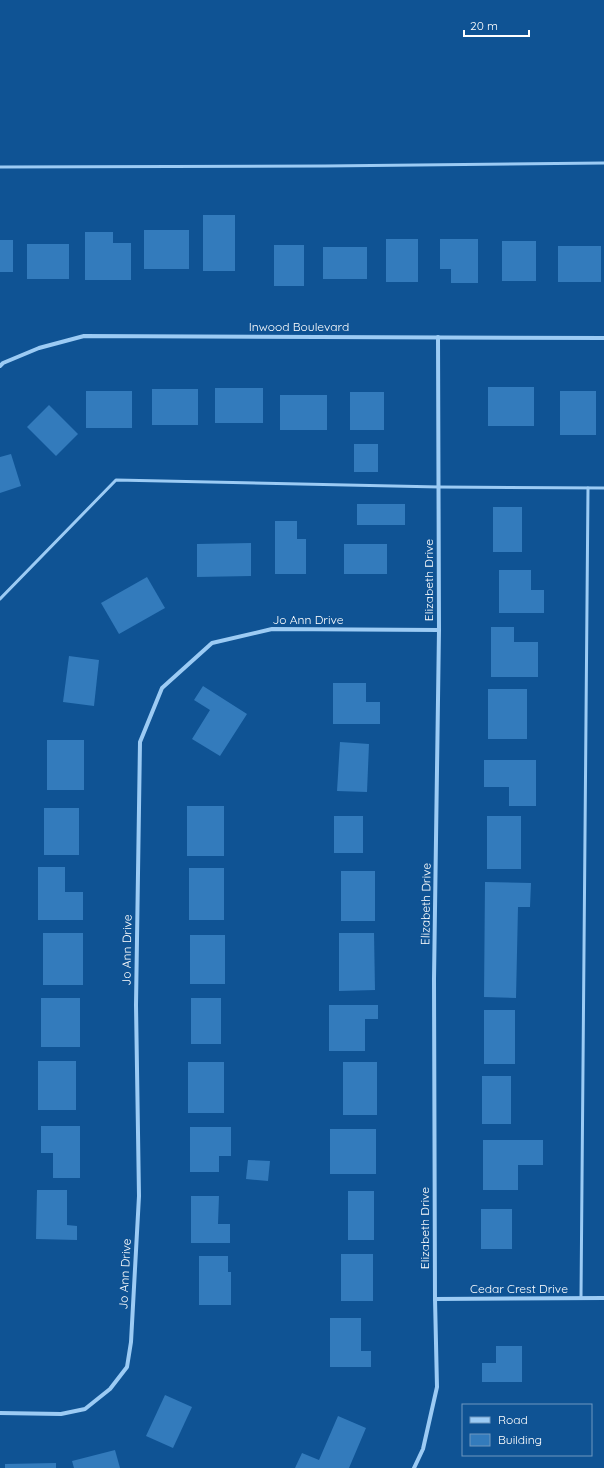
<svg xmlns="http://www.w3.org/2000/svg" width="604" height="1468" font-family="Quicksand,sans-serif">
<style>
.building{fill:#337bbc}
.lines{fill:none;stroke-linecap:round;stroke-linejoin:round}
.lane{stroke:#9ccbf4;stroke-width:3}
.street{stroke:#9ccbf4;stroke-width:4}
.labels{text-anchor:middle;stroke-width:3;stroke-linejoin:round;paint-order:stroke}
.street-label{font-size:12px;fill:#fff;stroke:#0f5394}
</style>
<rect width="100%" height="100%" fill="#0f5394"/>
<g class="building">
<rect x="203" y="215" width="32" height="56"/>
<rect x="144" y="230" width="45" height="39"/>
<polygon points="85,232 113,232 113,243 131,243 131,280 85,280"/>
<rect x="386" y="239" width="32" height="43"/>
<polygon points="440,239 478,239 478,283 451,283 451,269 440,269"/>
<rect x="0" y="240" width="13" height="32"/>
<rect x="502" y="241" width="34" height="40"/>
<rect x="27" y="244" width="42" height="35"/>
<rect x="274" y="245" width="30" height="41"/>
<rect x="558" y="246" width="43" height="36"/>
<rect x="323" y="247" width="44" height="32"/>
<rect x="488" y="387" width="46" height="39"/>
<rect x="215" y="388" width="48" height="35"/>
<rect x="152" y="389" width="46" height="36"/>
<rect x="86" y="391" width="46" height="37"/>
<rect x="560" y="391" width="36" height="44"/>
<rect x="350" y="392" width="34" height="38"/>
<rect x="280" y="395" width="47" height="35"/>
<polygon points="49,405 78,434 56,456 27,427"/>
<rect x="354" y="444" width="24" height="28"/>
<polygon points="11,454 21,486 0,493 0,457"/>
<rect x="357" y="504" width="48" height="21"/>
<rect x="493" y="507" width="29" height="45"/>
<polygon points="275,521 297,521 297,539 306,539 306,574 275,574"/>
<polygon points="251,543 251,576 197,577 197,544"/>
<rect x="344" y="544" width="43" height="30"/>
<polygon points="499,570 531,570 531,590 544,590 544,613 499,613"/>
<polygon points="147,577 165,608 119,634 101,603"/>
<polygon points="491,627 514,627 514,642 538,642 538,677 491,677"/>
<polygon points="69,656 99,660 94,706 63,702"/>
<polygon points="333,683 366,683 366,702 380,702 380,724 333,724"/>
<polygon points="203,686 247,714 220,756 192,739 210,710 194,700"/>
<rect x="488" y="689" width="39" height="50"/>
<rect x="47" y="740" width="37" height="50"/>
<polygon points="340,742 369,744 367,792 337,791"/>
<polygon points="484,760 536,760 536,806 509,806 509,787 484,787"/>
<rect x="187" y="806" width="37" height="50"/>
<rect x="44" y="808" width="35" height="47"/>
<rect x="334" y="816" width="29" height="37"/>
<rect x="487" y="816" width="34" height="53"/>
<polygon points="38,867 65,867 65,892 83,892 83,920 38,920"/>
<rect x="189" y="868" width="35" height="52"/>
<rect x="341" y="871" width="34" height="50"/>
<polygon points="485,882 531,883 530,907 518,907 516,998 484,997"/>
<rect x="43" y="933" width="40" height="52"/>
<polygon points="339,933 374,933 375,990 339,991"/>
<rect x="190" y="935" width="35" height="49"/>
<rect x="41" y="998" width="39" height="49"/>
<rect x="191" y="998" width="30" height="46"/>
<polygon points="329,1005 378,1005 378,1019 365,1019 365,1051 329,1051"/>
<rect x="484" y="1010" width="31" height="54"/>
<rect x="38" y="1061" width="38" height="49"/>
<rect x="188" y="1062" width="36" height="51"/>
<rect x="343" y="1062" width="34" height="53"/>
<rect x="482" y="1076" width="29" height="48"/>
<polygon points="41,1126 80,1126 80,1178 53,1178 53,1153 41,1153"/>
<polygon points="190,1127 231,1127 231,1156 219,1156 219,1172 190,1172"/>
<rect x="330" y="1129" width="46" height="45"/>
<polygon points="483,1140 543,1140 543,1165 518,1165 518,1190 483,1190"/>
<polygon points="248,1160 270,1161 268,1181 246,1179"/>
<polygon points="37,1190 67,1190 67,1225 77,1226 77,1240 36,1239"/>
<rect x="348" y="1191" width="26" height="49"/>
<polygon points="191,1196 219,1196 218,1224 230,1224 230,1243 191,1243"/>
<rect x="481" y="1209" width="31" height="40"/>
<rect x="341" y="1254" width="32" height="47"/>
<polygon points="199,1256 228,1256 228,1272 231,1272 231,1305 199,1305"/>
<polygon points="330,1318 361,1318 361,1351 371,1351 371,1367 330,1367"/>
<polygon points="496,1346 522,1346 522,1382 482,1382 482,1363 496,1363"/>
<polygon points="165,1395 192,1407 173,1448 146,1436"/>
<polygon points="338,1416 366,1428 349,1468 295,1468 302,1453 319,1460"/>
<polygon points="115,1450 120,1468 74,1468 72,1461"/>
<polygon points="56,1463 56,1468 5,1468 5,1464"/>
</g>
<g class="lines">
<g class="lane">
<polyline points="0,167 325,166 604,163"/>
<polyline points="0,599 116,480 439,487 604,488"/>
<polyline points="581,1298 588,488"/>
</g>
<g class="street">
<polyline points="0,366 3,363 39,348 84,336 604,338"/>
<polyline points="435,1299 604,1298"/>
<polyline points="0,1413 61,1414 85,1409 110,1389 127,1367 131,1342 139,1196 136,1005 140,742 162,688 212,643 272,629 439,630"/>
<polyline points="414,1468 423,1449 437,1387 435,1299 434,979 439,630 438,337"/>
</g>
</g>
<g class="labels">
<g class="street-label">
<text x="299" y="331">Inwood Boulevard</text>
<text transform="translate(429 580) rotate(-90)" y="4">Elizabeth Drive</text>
<text x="308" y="624">Jo Ann Drive</text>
<text transform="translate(426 904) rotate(-89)" y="4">Elizabeth Drive</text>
<text transform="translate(127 950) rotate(-89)" y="4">Jo Ann Drive</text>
<text transform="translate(425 1228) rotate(-90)" y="4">Elizabeth Drive</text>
<text transform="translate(125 1274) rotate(-87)" y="4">Jo Ann Drive</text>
<text x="519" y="1293">Cedar Crest Drive</text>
</g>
</g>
<rect x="462" y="1404" width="130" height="52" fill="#0f5394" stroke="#6f98bf"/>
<rect x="470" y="1417" width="20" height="6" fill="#9ccbf4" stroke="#6f98bf"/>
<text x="498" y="1424" font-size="12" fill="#ffffff">Road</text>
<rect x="470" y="1434" width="20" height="12" fill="#337bbc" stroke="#6f98bf"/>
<text x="498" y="1444" font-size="12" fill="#ffffff">Building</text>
<path d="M464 30v6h65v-6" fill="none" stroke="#ffffff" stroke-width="2"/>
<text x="470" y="30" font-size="12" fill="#ffffff" stroke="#0f5394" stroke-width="3" paint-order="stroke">20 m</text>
</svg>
